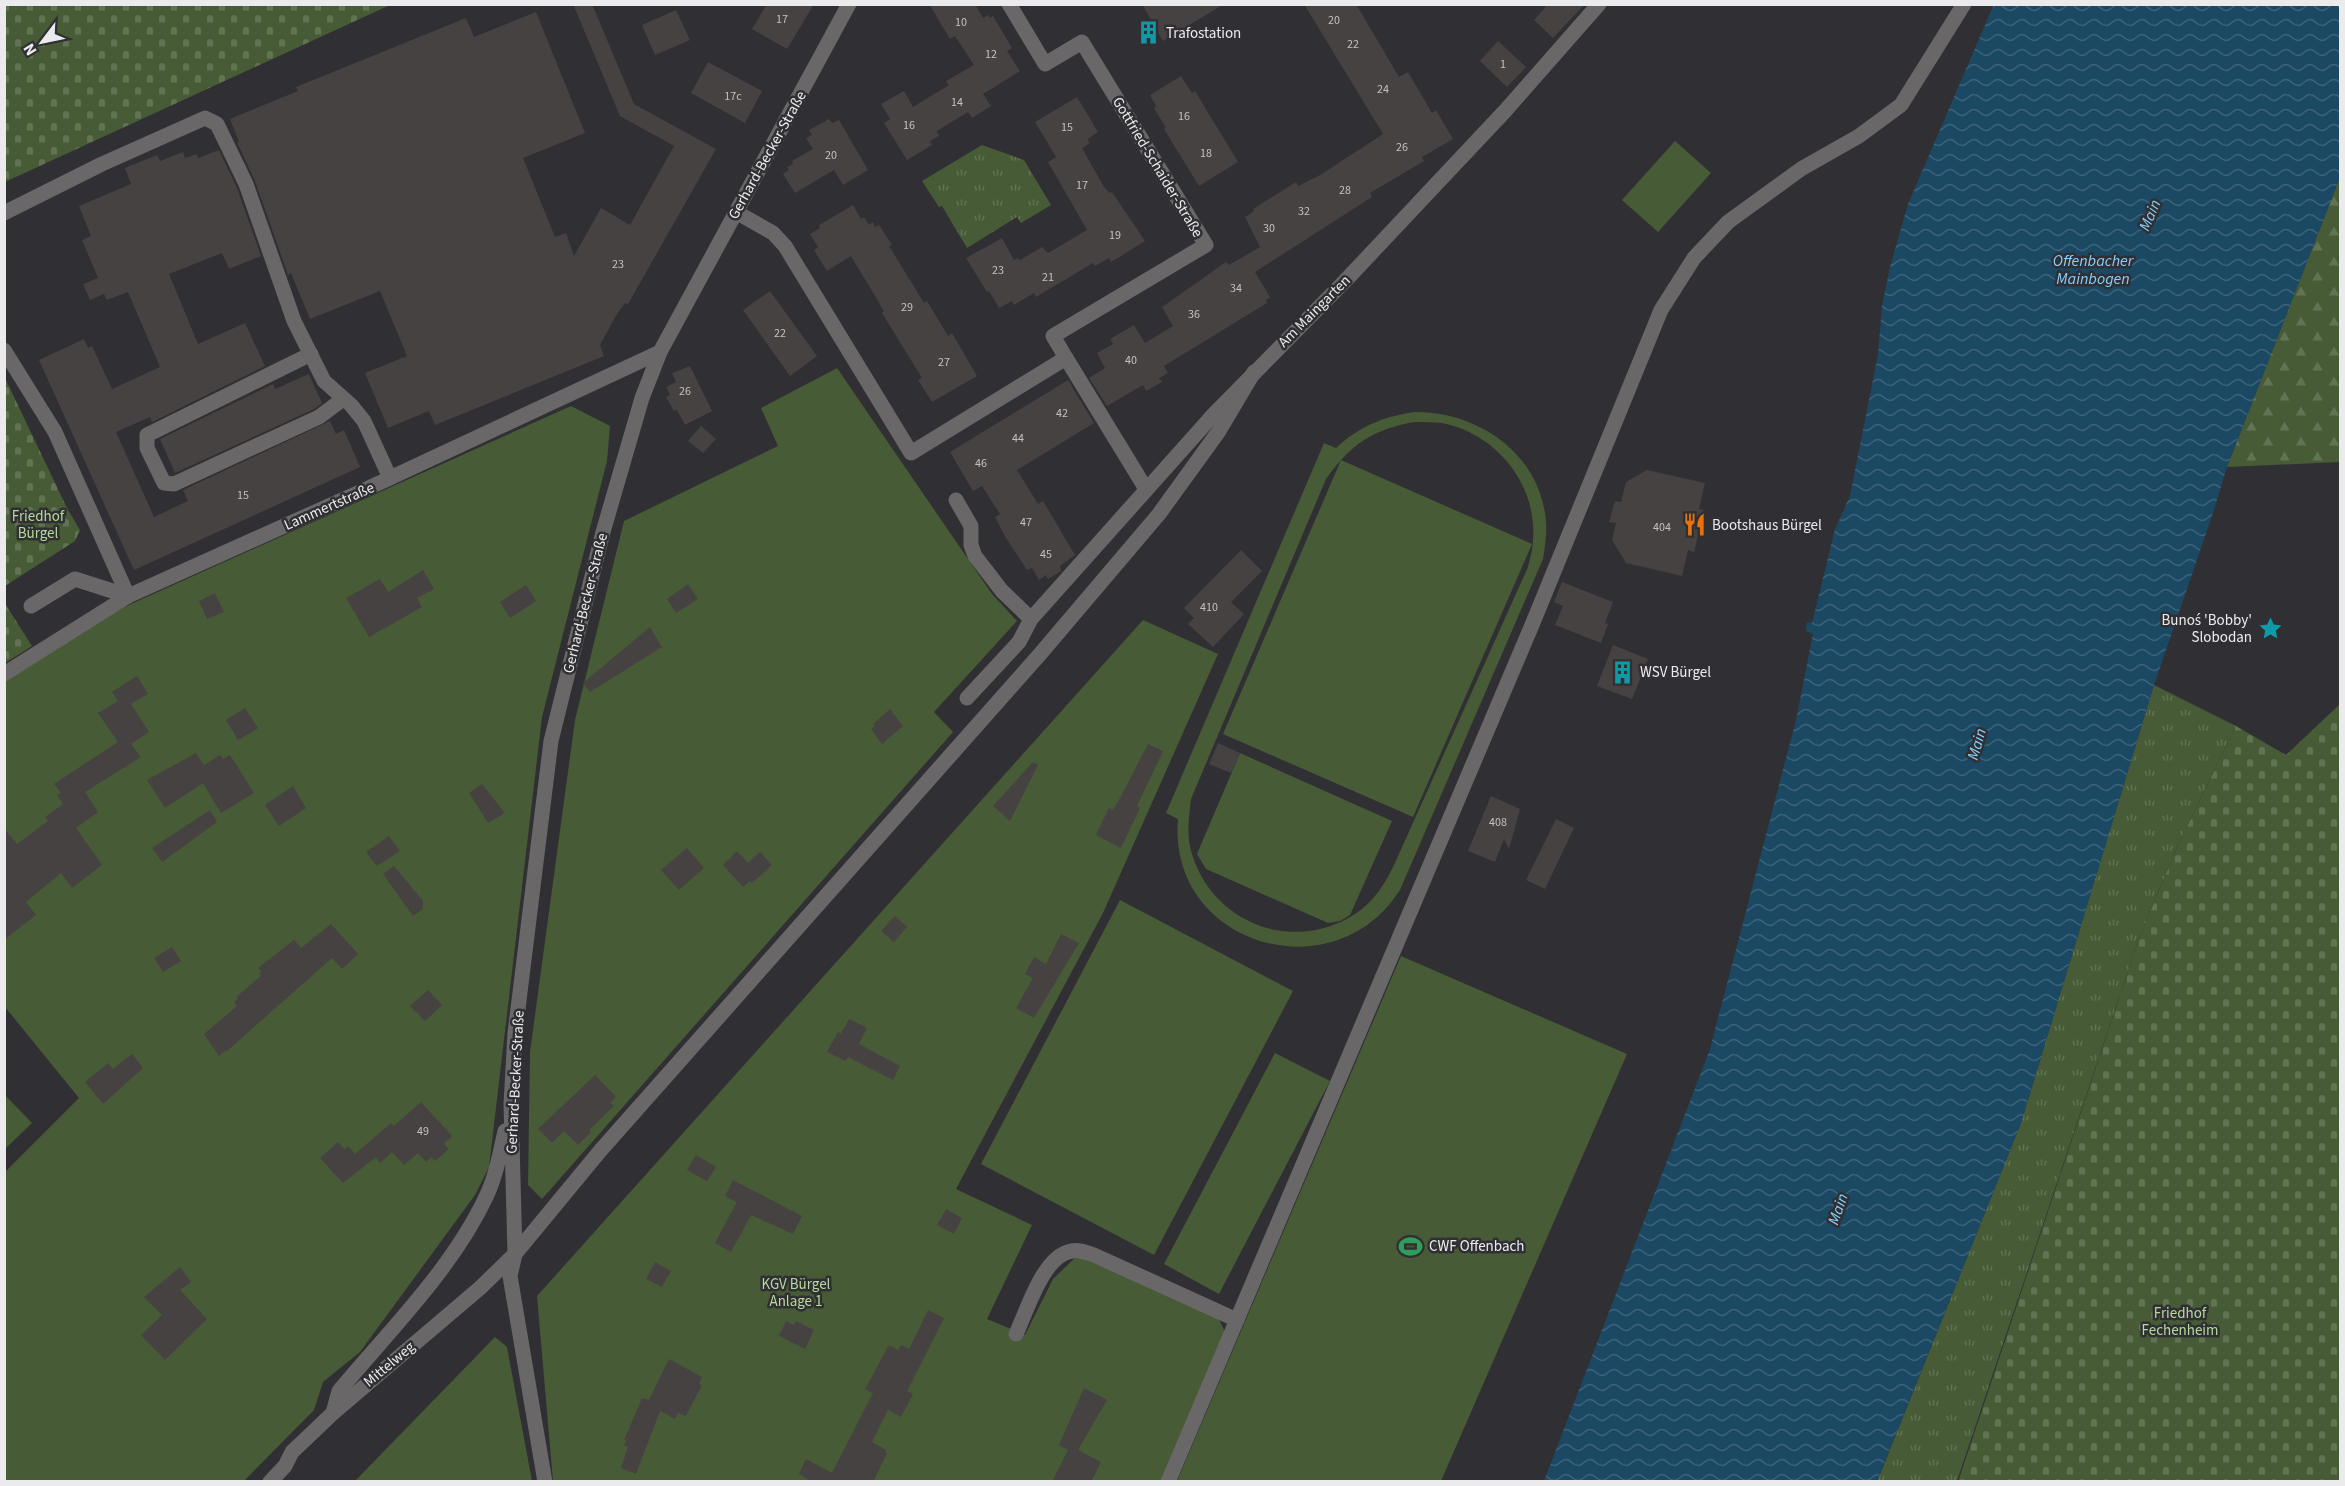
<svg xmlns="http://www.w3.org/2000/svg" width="2345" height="1486" font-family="'Source Sans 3',sans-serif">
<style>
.green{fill:#475b36;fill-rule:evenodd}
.forest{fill:url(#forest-firs)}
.cemetery{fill:url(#cemetery-stones)}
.park{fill:url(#park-tufts)}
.water{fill:url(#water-waves)}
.building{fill:#464241}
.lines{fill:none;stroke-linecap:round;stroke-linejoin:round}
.minor{stroke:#696767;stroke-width:15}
.labels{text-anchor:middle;stroke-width:5;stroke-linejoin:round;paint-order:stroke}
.number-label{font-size:12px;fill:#c2c1c2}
.poi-label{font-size:15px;fill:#ebebed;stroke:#302f33;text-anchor:start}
.street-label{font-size:15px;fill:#ebebed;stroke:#302f33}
.park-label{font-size:15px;fill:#b6da98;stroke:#302f33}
.water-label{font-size:16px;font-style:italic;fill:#87d0fc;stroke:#302f33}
</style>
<defs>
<pattern id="forest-firs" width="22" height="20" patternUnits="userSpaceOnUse" patternTransform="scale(1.5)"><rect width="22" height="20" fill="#475b36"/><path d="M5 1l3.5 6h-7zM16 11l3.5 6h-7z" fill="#627353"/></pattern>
<pattern id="cemetery-stones" width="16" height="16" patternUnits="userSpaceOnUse" patternTransform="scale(1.5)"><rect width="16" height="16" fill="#475b36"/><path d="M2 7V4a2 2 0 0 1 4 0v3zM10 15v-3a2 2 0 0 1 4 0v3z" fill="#627353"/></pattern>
<pattern id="park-tufts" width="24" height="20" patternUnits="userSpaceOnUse" patternTransform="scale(1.5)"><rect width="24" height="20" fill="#475b36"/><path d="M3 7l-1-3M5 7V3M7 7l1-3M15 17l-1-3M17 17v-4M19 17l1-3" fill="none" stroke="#627353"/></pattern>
<pattern id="water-waves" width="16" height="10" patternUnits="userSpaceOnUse" patternTransform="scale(1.5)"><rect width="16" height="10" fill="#1b4963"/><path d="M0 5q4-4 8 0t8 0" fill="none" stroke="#3c637a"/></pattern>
</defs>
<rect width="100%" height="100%" fill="#302f33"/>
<g class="green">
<polygon points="1675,141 1711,173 1658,232 1622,200"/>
<polygon points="837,368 992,594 1017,621 934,712 953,732 542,1199 528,1185 530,1052 575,720 624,521 778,446 761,408"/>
<polygon points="571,406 610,426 607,461 542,717 489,1167 475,1195 360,1352 323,1382 314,1410 244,1481 5,1482 5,1172 79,1098 5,1007 5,681 120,609"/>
<path d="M 1416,412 C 1474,412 1532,448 1544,508 C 1548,525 1546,541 1543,559 L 1400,890 C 1333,995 1167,944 1178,819 L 1166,813 L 1324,443 L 1336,448 C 1360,426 1384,416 1416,412 ZM 1414,422 C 1423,422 1433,422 1442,423 C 1497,434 1537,484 1533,540 C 1533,549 1530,558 1528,567 L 1394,865 C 1386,881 1377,897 1362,909 C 1301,956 1214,927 1192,854 C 1186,836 1189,817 1191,799 L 1326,479 C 1351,444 1372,430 1414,422 Z"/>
<polygon points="1341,460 1532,544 1413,817 1223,734"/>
<polygon points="1143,620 1218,654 1103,913 956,1189 1032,1225 987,1319 1025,1335 1053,1279 1079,1254 1218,1317 1225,1332 1161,1481 553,1481 537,1296"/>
<polygon points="1240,753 1392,821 1350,915 1340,921 1328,923 1206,869 1197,854"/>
<polygon points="1120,900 1293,991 1154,1255 981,1164"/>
<polygon points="1401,956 1627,1054 1441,1481 1177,1481"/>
<polygon points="1275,1053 1330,1081 1219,1294 1164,1264"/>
<polygon points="5,1095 32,1123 5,1149"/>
<polygon points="495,1337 507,1347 532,1481 355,1481"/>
</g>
<polygon class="forest" points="2340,177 2340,462 2227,467"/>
<g class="cemetery">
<polygon points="5,4 390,4 390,5 5,182"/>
<polygon points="4,376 67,508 80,530 75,541 5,586"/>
<polygon points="4,602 32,646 5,663 4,663"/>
<polygon points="2340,704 2340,1481 1958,1482 2138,941 2177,847 2236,726 2286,755"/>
</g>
<g class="park">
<polygon points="982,145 1024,160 1051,205 1021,223 1017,217 967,248 942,206 939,207 922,181"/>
<polygon points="2154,685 2236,726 2177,847 2138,941 1957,1481 1877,1482 2021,1123"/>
</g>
<polygon class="water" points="1994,4 2340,5 2340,177 2227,467 2213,513 2154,685 2021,1123 1877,1481 1544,1481 1710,1049 1796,720 1813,634 1806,631 1807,622 1812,623 1835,529 1850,496 1878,354 1882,306 1890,267 1908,204"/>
<g class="building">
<polygon points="573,4 592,4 634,104 716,149 628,304 625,303 617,314 600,345 604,356 435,425 429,411 388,428 365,373 407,356 380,291 310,319 291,273 288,275 255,181 237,142 239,142 230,119 298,91 296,87 466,18 474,37 536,12 585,133 523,158 555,237 566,233 574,256 601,208 630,225 674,146 620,116"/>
<polygon points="767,4 814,4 787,49 752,29"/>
<polygon points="929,4 975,4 983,18 988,15 990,18 993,16 1012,48 1007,51 1020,71 983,94 991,106 972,118 968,112 937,131 939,136 930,141 932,145 907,160 884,123 890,119 881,104 904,91 913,107 949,85 946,81 974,65 955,36 950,39"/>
<polygon points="1142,4 1224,4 1163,41"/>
<polygon points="1304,4 1356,4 1399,77 1408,72 1432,113 1436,110 1453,139 1422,157 1424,161 1370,193 1372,197 1255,272 1270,297 1266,300 1267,303 1164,366 1168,373 1159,378 1162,382 1146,391 1143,385 1107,406 1089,378 1105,368 1097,353 1113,344 1110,339 1134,325 1145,343 1173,326 1162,307 1226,262 1229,265 1260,247 1245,217 1254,211 1253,209 1296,182 1298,186 1322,174 1383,134"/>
<polygon points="1548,4 1585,4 1553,38 1534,20"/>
<polygon points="676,10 690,40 655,55 642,25"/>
<polygon points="1498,41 1526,67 1507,87 1480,61"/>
<polygon points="708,62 762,91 745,123 691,93"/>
<polygon points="1181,76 1192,93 1195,91 1238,162 1199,186 1164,129 1166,128 1154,108 1156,106 1150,95"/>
<polygon points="1077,97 1098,132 1088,139 1089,144 1082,148 1104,187 1110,193 1112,192 1145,241 1111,262 1109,258 1095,266 1093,263 1036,297 1034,293 1014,305 1012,301 999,308 989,291 987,292 966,258 1002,238 1014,260 1018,258 1020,260 1042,247 1048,253 1087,230 1048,162 1056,157 1035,122"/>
<polygon points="829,119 832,123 839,120 868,170 843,185 834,170 795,193 783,174 789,170 787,167 793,164 792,161 813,149 806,138 812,135 809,130"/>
<polygon points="219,150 237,188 261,256 229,269 222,253 169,274 198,344 245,323 265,366 152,422 150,417 116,432 154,517 188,501 183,490 330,421 336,434 344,430 360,467 134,570 39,360 84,339 88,348 92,346 112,389 160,367 128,292 107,300 104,294 90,300 83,284 98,278 82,240 91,236 79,206 131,184 125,168 157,155 160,161 183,152 185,158 197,154 198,158"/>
<polygon points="853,205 861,219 864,217 869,225 873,222 875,227 879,225 892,245 889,246 924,303 927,301 948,336 952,333 977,376 932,402 918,380 922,378 882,313 884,311 851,256 827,271 814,250 818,247 810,234 820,228 819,225"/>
<polygon points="770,291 817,356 790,376 743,310"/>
<polygon points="690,366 712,411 685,425 677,410 674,411 666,397 670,395 666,387 676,382 672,373"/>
<polygon points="309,374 322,403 314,409 175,473 160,439 273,384 275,389"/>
<polygon points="1068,380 1094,423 1017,470 1038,504 1043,501 1075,555 1060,566 1061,571 1048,579 1046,575 1039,580 1032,568 1027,570 1006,538 995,517 1000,514 982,486 973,491 950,452"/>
<polygon points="701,426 716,439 703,453 688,441"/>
<polygon points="1647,470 1705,483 1699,509 1704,510 1694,552 1688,550 1682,576 1626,563 1612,540 1616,523 1609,522 1615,501 1621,502 1626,482"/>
<polygon points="1241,550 1262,571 1231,602 1244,614 1213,647 1188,624 1194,618 1184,608"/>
<polygon points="423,570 434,589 417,598 422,607 369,637 346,598 380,579 388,592"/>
<polygon points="1562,582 1613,602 1605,623 1608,624 1601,643 1555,625 1563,606 1554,602"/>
<polygon points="688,584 698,599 676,613 667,599"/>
<polygon points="526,585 536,601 510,618 500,602"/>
<polygon points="215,593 224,612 207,619 199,601"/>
<polygon points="650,627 662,647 590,692 583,683"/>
<polygon points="1613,645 1648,659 1632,699 1597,686"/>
<polygon points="137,676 148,694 131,704 149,732 131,744 141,757 85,792 98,812 76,828 102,865 72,888 61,873 26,902 36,915 4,940 4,828 17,844 48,821 45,817 63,804 57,795 61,793 54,784 118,742 98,713 118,701 112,692"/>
<polygon points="245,708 258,728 238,740 226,720"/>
<polygon points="890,709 903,726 882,744 871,729 875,726 873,724"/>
<polygon points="1218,743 1240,753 1231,773 1209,764"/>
<polygon points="1148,744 1163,751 1137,806 1140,808 1121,848 1096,835 1109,808 1113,810 1120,798"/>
<polygon points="196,753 204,765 220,755 223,759 230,755 254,793 221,813 203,783 165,808 147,780"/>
<polygon points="1033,762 1038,765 1010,821 993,806"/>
<polygon points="482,784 505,813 488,823 469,793"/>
<polygon points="293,786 306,808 279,826 265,805"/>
<polygon points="1491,796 1520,809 1509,849 1504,839 1495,862 1468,851"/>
<polygon points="210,810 217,822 162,862 152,848"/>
<polygon points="1556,819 1574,828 1545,889 1526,880"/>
<polygon points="389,836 400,851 377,866 366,852"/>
<polygon points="687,848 704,868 679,890 661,870"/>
<polygon points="737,851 748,863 760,852 772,865 752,883 750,881 743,887 723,865"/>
<polygon points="394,866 423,901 423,909 413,916 383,874"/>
<polygon points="895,916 907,927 894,942 881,931"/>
<polygon points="331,924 358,954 342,969 332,958 227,1051 226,1050 219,1056 204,1034 237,1006 234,1002 238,999 236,997 261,976 259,974 262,972 258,968 294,940 301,948"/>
<polygon points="1061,934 1079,943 1034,1018 1016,1008 1033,978 1025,974 1034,957 1046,964"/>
<polygon points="172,947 181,961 163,972 154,958"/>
<polygon points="428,990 442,1005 425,1021 410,1006"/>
<polygon points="849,1019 867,1028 859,1044 900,1066 893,1080 848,1057 845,1061 827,1052 838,1032 841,1034"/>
<polygon points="132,1054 143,1068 103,1104 85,1082 108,1063 113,1069"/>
<polygon points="595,1075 616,1097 610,1103 614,1106 589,1130 591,1132 578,1145 564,1131 552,1143 538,1129"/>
<polygon points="421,1102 452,1136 444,1144 449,1149 435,1161 431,1157 426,1162 418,1153 404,1165 392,1152 380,1163 376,1157 343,1183 320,1158 338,1142 345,1149 348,1146 355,1154 391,1123 394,1126"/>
<polygon points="696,1155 716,1167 707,1181 687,1170"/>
<polygon points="733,1180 802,1216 793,1234 751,1215 731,1252 715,1243 737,1202 725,1196"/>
<polygon points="946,1209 962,1218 954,1234 937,1225"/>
<polygon points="655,1262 671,1271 662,1287 646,1279"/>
<polygon points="180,1267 191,1282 180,1290 207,1319 165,1360 141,1335 162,1315 144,1297"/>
<polygon points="928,1310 944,1318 907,1391 913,1394 901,1417 888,1410 872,1442 886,1450 885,1452 887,1453 873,1482 812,1482 799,1474 806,1459 832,1473 873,1393 865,1389 889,1345 898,1350 901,1345 909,1349"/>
<polygon points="786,1321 794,1325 796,1321 814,1330 805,1349 779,1336"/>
<polygon points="669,1359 702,1377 699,1384 702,1385 686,1416 678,1413 675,1419 660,1411 636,1474 621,1468 628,1447 624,1445 626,1441 624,1440 642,1398 649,1400"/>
<polygon points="1084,1388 1107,1400 1078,1450 1101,1462 1091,1482 1052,1482 1068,1450 1059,1445"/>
</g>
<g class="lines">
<g class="minor">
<polyline points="1009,4 1045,64 1082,42 1206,245 1053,336 1066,358"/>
<polyline points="736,212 773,233 785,246 911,453 1066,358 1146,489"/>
<polyline points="4,213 102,164 205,118 217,124 246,184 294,321 324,381 351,405 364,421 390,478"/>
<polyline points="4,350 55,432 128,596"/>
<polyline points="311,354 147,435 147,448 164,483 174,484 319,417 343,399"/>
<polyline points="956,500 971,526 971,545 975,556 1002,591 1031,619"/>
<polyline points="31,606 75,579 128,596"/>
<polyline points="4,674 128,596 362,491 660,352"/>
<polyline points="967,698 1019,642 1031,619 1214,414 1345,281 1505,111 1599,4"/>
<path d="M 1016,1334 C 1027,1311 1043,1255 1072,1251 C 1079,1249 1087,1253 1094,1255 L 1237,1320"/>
<path d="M 333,1413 L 339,1391 C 390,1330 452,1269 486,1197 C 496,1176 500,1153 505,1131"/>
<polyline points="270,1482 285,1466 292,1452 333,1413 480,1288 515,1254 600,1151 1041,653 1159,514 1219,431 1254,372"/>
<polyline points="545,1482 510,1276 515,1254 511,1104 515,1033 551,741 603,532 642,398 660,352 849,4"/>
<polyline points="1168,1482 1532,625 1661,310 1694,258 1728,222 1801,169 1859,136 1901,105 1964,4"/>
</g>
</g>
<defs>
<symbol id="building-bare" viewBox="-9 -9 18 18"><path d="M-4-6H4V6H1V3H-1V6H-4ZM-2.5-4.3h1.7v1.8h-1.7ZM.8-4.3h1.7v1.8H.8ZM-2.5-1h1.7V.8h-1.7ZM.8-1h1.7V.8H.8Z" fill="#0f9aa8" stroke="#302f33" stroke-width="2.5" paint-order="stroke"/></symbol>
<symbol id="restaurant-bare" viewBox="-9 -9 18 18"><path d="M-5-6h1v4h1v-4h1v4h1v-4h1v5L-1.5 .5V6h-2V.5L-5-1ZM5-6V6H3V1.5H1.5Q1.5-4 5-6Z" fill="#e8710a" stroke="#302f33" stroke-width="2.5" paint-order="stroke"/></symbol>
<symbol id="sight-bare" viewBox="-9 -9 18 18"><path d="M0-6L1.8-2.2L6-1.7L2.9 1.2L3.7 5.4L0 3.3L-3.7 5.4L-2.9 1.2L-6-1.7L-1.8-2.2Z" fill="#0f9aa8" stroke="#302f33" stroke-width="2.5" paint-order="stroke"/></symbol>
<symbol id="stadium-bare" viewBox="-9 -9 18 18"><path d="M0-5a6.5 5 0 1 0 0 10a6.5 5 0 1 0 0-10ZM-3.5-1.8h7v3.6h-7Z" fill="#2e9e5b" stroke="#302f33" stroke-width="2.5" paint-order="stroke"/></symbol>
</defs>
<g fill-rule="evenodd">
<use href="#building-bare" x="1132" y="16" width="33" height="33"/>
<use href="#restaurant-bare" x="1678" y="508" width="33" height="33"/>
<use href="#sight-bare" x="2254" y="612" width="33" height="33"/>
<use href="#building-bare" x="1606" y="656" width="33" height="33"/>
<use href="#stadium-bare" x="1394" y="1230" width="33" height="33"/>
</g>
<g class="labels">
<g class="number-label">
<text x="782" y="23">17</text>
<text x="1334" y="24">20</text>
<text x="961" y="26">10</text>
<text x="1353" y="48">22</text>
<text x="991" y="58">12</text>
<text x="1503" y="68">1</text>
<text x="1383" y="93">24</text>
<text x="733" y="100">17c</text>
<text x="957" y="106">14</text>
<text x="1184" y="120">16</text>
<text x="909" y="129">16</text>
<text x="1067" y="131">15</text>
<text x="1402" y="151">26</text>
<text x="1206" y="157">18</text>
<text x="831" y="159">20</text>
<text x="1082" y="189">17</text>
<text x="1345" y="194">28</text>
<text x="1304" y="215">32</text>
<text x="1269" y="232">30</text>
<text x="1115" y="239">19</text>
<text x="618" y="268">23</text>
<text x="998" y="274">23</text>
<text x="1048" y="281">21</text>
<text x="1236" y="292">34</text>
<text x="907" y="311">29</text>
<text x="1194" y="318">36</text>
<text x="780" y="337">22</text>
<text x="1131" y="364">40</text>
<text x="944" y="366">27</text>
<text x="685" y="395">26</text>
<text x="1062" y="417">42</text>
<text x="1018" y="442">44</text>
<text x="981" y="467">46</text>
<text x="243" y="499">15</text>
<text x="1026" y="526">47</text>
<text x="1662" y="531">404</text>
<text x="1046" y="558">45</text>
<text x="1209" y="611">410</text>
<text x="1498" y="826">408</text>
<text x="423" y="1135">49</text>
</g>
<g class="poi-label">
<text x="1166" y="38">Trafostation</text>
<text x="1712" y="530">Bootshaus Bürgel</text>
<text x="2252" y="625" text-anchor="end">Bunoś 'Bobby'<tspan x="2252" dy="17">Slobodan</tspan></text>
<text x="1640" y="677">WSV Bürgel</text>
<text x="1429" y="1251">CWF Offenbach</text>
</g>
<g class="street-label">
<text transform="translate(767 155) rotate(-61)" y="5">Gerhard-Becker-Straße</text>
<text transform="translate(1158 167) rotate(59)" y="5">Gottfried-Schaider-Straße</text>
<text transform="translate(1314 311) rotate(-45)" y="5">Am Maingarten</text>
<text transform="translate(329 506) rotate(-24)" y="5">Lammertstraße</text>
<text transform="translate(585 603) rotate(-76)" y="5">Gerhard-Becker-Straße</text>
<text transform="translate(515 1082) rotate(-87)" y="5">Gerhard-Becker-Straße</text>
<text transform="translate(389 1364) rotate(-40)" y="5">Mittelweg</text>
</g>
<g class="park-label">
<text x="38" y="521">Friedhof<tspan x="38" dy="17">Bürgel</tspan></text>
<text x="796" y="1289">KGV Bürgel<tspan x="796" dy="17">Anlage 1</tspan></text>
<text x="2180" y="1318">Friedhof<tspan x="2180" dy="17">Fechenheim</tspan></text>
</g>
<g class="water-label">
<text transform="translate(2149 215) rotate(-67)" y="6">Main</text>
<text x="2093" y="266">Offenbacher<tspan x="2093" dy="18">Mainbogen</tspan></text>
<text transform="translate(1976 744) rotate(-74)" y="6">Main</text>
<text transform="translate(1837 1209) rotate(-71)" y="6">Main</text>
</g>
</g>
<rect width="2345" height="1486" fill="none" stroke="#ebebed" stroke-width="12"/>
<g transform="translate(42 42) rotate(238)" stroke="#302f33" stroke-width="4.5" paint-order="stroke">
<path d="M0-4.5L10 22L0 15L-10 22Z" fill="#ebebed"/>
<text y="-9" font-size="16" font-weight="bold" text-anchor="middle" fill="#ebebed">N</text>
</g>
</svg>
